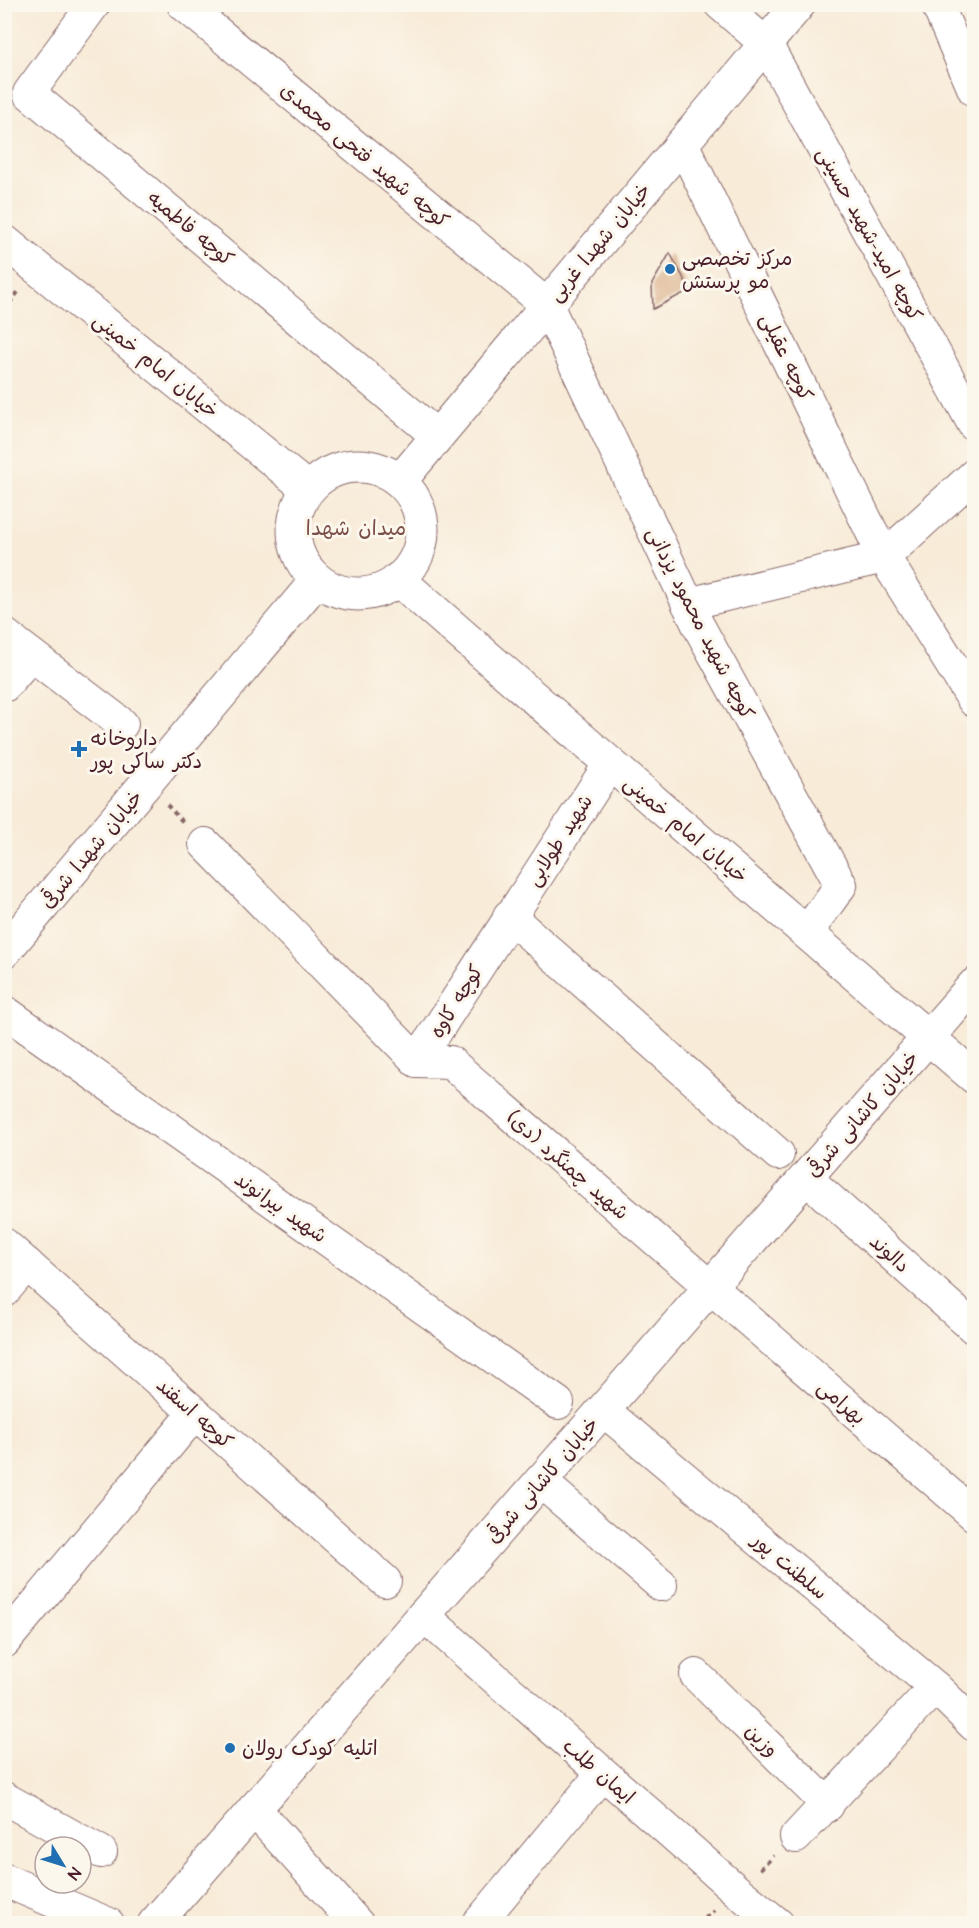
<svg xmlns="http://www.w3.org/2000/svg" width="979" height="1928" font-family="'Architects Daughter','Playpen Sans Arabic',sans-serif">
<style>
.building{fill:#d6a67c}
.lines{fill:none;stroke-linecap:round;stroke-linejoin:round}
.minor-casing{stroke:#876668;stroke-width:34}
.major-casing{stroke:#876668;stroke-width:35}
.path{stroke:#876668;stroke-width:4;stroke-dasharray:4.5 4.5;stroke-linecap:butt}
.minor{stroke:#fff;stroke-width:32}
.major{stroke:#fff;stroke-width:33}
.poi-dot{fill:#1f6fb2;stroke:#fbf7ec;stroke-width:2}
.labels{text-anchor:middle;stroke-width:6;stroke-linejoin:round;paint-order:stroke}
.street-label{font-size:20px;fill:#4a1f2b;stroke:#fbf7ec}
.poi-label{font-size:20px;fill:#4a1f2b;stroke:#fbf7ec;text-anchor:start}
.neighbourhood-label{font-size:21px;fill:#7b4e47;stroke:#fbf7ec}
</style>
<rect width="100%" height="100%" fill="#fbf7ec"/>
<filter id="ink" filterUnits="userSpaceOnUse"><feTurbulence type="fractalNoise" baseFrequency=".0167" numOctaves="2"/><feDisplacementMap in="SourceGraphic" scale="12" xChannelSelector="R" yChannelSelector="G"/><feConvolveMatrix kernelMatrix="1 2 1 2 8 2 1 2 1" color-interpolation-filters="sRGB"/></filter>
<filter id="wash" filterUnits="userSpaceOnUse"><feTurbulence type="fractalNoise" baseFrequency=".008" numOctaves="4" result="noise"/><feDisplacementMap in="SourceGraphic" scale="24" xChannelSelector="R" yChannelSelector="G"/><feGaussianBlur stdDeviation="1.35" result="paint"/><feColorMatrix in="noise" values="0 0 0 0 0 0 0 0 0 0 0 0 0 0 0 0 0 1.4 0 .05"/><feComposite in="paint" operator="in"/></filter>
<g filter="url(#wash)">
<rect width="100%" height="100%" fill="#f8ebd8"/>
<g id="blocks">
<polygon class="building" points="670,253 690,290 653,309 652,284"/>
</g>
</g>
<g filter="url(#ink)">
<use href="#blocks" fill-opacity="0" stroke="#876668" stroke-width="1.5"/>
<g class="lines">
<defs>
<g id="minor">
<polyline points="94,4 29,93 436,435"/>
<polyline points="183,4 547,305 698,625 841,885 808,931"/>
<polyline points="720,4 766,44 974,425"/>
<polyline points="937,4 974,90"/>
<polyline points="682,143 884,557 974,701"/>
<polyline points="688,604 884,557 974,475"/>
<polyline points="4,634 122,724"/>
<polyline points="4,686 31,655"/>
<polyline points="205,844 417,1061 609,765"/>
<polyline points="509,916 778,1154"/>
<polyline points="4,1011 558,1403"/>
<polyline points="417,1061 450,1062 974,1515"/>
<polyline points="806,1178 974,1328"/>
<polyline points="4,1244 385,1581"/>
<polyline points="4,1291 27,1264"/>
<polyline points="603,1410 935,1687 974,1725"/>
<polyline points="540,1481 661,1585"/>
<polyline points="423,1615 736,1890 778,1924"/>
<polyline points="4,1642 195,1413"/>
<polyline points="696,1675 828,1805"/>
<polyline points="4,1798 101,1852"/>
<polyline points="796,1837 935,1687"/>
<polyline points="478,1924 602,1774"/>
</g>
<g id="major">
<polyline points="4,241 308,489"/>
<circle cx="358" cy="530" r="64"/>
<polyline points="400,481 799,4"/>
<path d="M 398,579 C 589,747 782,911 974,1077"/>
<polyline points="4,952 317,580"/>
<polyline points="254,1809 357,1924"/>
<polyline points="4,1880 108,1924"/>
<polyline points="154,1924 974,985"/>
</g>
</defs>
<use href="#minor" class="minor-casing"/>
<use href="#major" class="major-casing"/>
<g class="path">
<polyline points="414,4 416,8 417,4"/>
<polyline points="4,310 19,291"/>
<polyline points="167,805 185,824"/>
<polyline points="760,1869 774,1856"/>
<polyline points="699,1924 714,1910"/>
</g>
<use href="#minor" class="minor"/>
<use href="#major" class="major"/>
</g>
</g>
<g class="poi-dot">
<circle cx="670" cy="269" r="6"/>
<path d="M76 740h6v6h6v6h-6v6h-6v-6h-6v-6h6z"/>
<circle cx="230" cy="1748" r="6"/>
</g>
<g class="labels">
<g class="street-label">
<text transform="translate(365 155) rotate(40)" y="7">کوچه شهید فتحی محمدی</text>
<text transform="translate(191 228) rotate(40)" y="7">کوچه فاطمیه</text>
<text transform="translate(870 234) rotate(61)" y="7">کوچه امید-شهید حسینی</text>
<text transform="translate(599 242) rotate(-50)" y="7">خیابان شهدا غربی</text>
<text transform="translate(787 357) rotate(64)" y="7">کوچه عقیلی</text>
<text transform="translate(156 365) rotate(39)" y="7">خیابان امام خمینی</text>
<text transform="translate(701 623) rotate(63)" y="7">کوچه شهید محمود یزدانی</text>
<text transform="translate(686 829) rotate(40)" y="7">خیابان امام خمینی</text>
<text transform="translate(559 840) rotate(-57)" y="7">شهید طولابی</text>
<text transform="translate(91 849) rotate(-50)" y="7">خیابان شهدا شرقی</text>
<text transform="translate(456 1001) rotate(-58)" y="7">کوچه کاوه</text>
<text transform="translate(862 1114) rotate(-49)" y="7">خیابان کاشانی شرقی</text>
<text transform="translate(568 1165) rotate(41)" y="7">شهید چمنگرد (دی)</text>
<text transform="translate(281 1207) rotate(35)" y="7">شهید بیرانوند</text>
<text transform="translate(890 1253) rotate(42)" y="7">دالوند</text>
<text transform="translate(842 1402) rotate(41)" y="7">بهرامی</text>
<text transform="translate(195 1413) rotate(42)" y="7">کوچه اسفند</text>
<text transform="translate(542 1480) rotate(-49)" y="7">خیابان کاشانی شرقی</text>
<text transform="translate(790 1566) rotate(40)" y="7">سلطنت پور</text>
<text transform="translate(762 1740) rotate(45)" y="7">وزین</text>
<text transform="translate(599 1771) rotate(41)" y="7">ایمان طلب</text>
</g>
<g class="poi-label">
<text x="682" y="265">مرکز تخصصی<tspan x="682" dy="23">مو پرستش</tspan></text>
<text x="91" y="745">داروخانه<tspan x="91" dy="23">دکتر ساکی پور</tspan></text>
<text x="242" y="1755">اتلیه کودک رولان</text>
</g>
<g class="neighbourhood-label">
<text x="356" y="535">میدان شهدا</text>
</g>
</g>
<rect width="979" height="1928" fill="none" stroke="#fbf7ec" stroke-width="24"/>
<g transform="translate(63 1865) rotate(128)"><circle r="28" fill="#fbf7ec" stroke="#b4a19f" stroke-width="1.5"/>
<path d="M0-4.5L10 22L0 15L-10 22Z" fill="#1f6fb2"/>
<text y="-9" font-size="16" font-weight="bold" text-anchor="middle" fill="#4a1f2b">N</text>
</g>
</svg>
